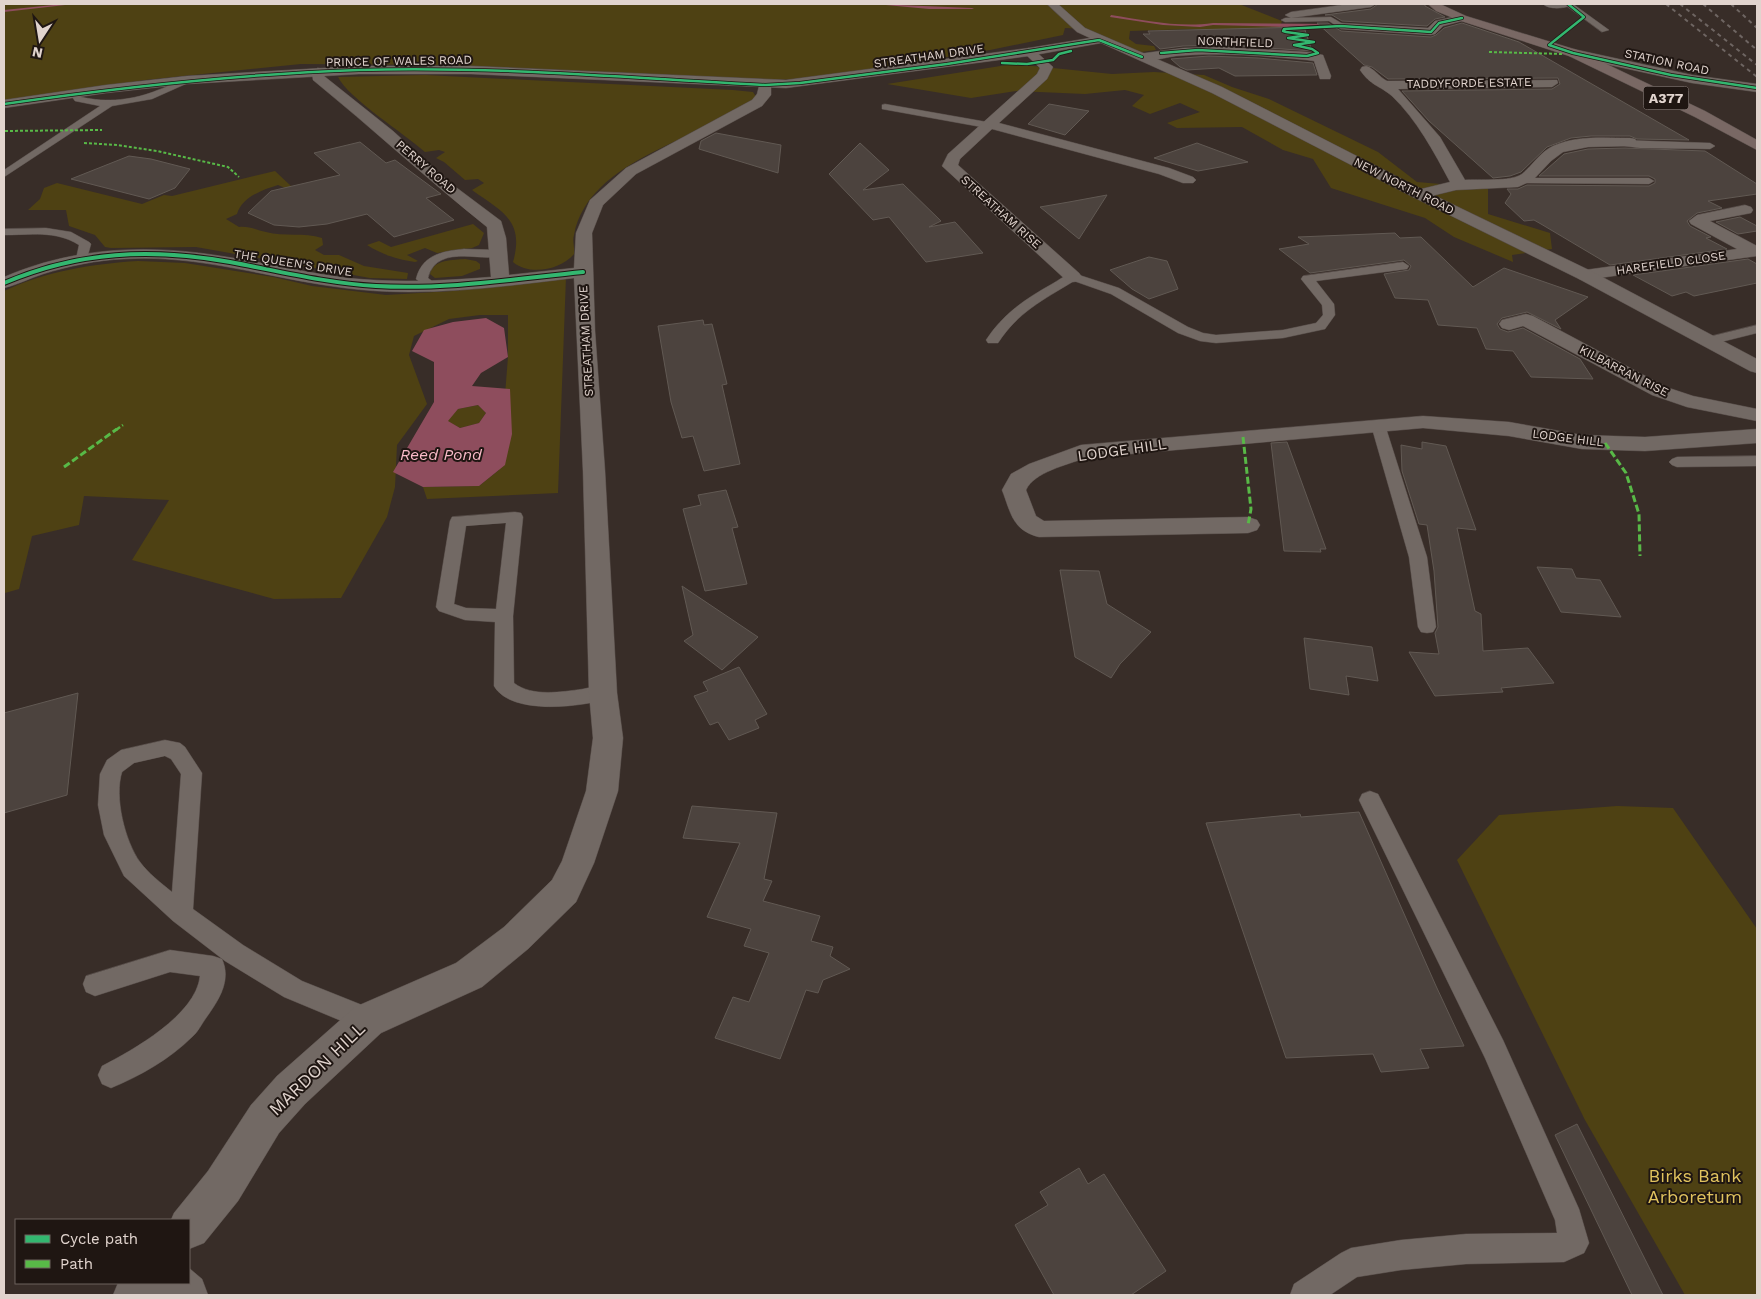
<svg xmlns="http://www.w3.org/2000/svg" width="1761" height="1299" font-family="'Work Sans',sans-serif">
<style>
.green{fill:#4e4113}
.water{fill:#8e4d5d;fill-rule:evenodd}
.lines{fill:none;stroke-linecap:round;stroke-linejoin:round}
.stream{fill:#8e4d5d;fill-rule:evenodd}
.building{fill:#4c433e;stroke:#615953}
.lane-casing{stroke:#554b47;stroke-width:1}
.street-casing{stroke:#554b47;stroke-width:1}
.secondary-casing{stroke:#554b47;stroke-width:1}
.highway-casing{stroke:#554b47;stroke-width:1}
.lane{fill:#726964;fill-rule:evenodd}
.street{fill:#726964;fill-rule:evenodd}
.secondary{fill:#726964;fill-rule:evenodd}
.highway{fill:#796864;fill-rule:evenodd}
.rail{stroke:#6e6562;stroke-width:2;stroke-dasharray:4 4;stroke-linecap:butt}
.quiet-far2{stroke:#58b947;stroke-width:2;stroke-dasharray:3 2;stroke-linecap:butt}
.quiet-far1{stroke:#58b947;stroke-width:2.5;stroke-dasharray:5 2.5;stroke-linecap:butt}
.quiet{stroke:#58b947;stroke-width:3;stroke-dasharray:7 3;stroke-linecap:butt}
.cycleway-far1-casing{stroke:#1f1612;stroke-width:4}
.cycleway-casing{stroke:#1f1612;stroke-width:6}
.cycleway-far1{stroke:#33b770;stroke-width:2.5}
.cycleway{stroke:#33b770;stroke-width:4}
.labels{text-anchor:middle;stroke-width:4;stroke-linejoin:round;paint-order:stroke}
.far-street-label{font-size:12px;fill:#e1d4ce;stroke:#1f1612}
.shield{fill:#1f1612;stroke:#a79b96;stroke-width:1}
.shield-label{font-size:14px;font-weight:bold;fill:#e1d4ce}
.street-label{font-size:15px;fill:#e1d4ce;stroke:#1f1612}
.water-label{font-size:16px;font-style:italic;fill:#fabbc9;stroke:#1f1612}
.near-street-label{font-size:18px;fill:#e1d4ce;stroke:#1f1612}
.near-park-label{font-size:18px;fill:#e1c35e;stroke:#1f1612}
</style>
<rect width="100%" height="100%" fill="#382d28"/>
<g class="green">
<polygon points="4,4 1239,4 1282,21 1278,33 1191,29 1130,31 1129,39 1136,44 1154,46 1156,50 1141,52 1102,38 1087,29 1065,28 1063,35 990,50 810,79 759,80 449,65 301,64 145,80 4,102"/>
<polygon points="1013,64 1112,74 1154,72 1204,75 1232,87 1269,99 1378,152 1417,182 1488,188 1488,214 1550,233 1552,249 1512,255 1513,262 1454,237 1425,218 1331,188 1313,159 1283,150 1242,127 1177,128 1167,123 1200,112 1180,103 1150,114 1132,106 1144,95 1125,90 1085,94 1016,91 971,98 887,84"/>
<path d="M 425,75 L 733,90 L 753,92 L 758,100 C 702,139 589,158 574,235 C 572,241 575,248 574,254 C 561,270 529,276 513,262 C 525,220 501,211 472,190 L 484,183 L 478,179 L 465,180 L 444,162 L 436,158 L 445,152 L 439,150 L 425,152 C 405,134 348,98 338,77 Z"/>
<path d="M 275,171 L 292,187 L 285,188 L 278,185 C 262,190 242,197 237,214 L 226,219 L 239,227 C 249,226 256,230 266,232 C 284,237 304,232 322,238 L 323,245 L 315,250 L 324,255 L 339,255 L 364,266 L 408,273 L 407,279 L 370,278 L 196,247 L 111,248 L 105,247 L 95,235 L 69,226 L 66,210 L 28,210 L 40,199 L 44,188 L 57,183 L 142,204 L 164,195 L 172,196 Z"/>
<path d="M 473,224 L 484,233 L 479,245 L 472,248 L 437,253 L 425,248 L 407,255 L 418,261 L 415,262 C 396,259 383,255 367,245 L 379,241 L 391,247 Z"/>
<path d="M 465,259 L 476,261 L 480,264 L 480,269 L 462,276 L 435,278 L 430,274 C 433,259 454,260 465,259 Z"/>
<path d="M 138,261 L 185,263 L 273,277 L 312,286 L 386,295 L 453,291 L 566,277 L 558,493 L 427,499 L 423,487 L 479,486 L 499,470 L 508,357 L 508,315 L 480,315 L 449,319 L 414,336 L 409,355 L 427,404 L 397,445 L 395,487 L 387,517 L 341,598 L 274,599 L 132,560 L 169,500 L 84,496 L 79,525 L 32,536 L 19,589 L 5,593 L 4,597 L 4,291 C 47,271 91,264 138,261 Z"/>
<polygon points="478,405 486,413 479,423 460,428 447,421 458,409"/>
<polygon points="1617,806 1673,808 1757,929 1757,1295 1685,1295 1585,1120 1457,860 1499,815"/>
</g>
<path class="water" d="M 486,318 L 504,328 L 508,357 L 481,373 L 472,386 L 510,389 L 512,434 L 505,465 L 479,486 L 423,487 L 393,472 L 434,402 L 434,362 L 412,351 L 424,330 L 453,322 ZM 478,405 L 486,413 L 479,423 L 460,428 L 448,421 L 458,409 Z"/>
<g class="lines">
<g class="stream">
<polygon points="63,4 74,4 4,12 4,10"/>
<polygon points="875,4 972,8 974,9 929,9"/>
<path d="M 1111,15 C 1144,20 1179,28 1213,23 L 1330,24 L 1287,27 L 1213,25 L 1200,27 L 1163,25 L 1110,17 Z"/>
</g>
</g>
<g class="building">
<polygon points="1378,4 1425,4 1425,6 1445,17 1435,19 1427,26 1342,21 1332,15 1325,15 1371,9"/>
<polygon points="1317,23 1328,23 1341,31 1431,37 1436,35 1444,28 1462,23 1519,42 1689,140 1637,139 1630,136 1591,136 1571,138 1547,147 1521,172 1510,176 1493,178 1429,121 1402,91 1552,89 1560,84 1558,78 1388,79 1372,67 1364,65"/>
<polygon points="1304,27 1312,51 1224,45 1183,46 1160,49 1143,34 1150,34 1148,31"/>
<polygon points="1209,56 1258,58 1313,63 1317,75 1235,76 1219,68 1187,70 1180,67 1171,59"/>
<polygon points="1049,104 1089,111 1065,135 1028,124"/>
<polygon points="716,133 781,145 778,173 699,149 701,141"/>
<polygon points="360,142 386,163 395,160 441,194 426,198 454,220 394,237 367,214 327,224 299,227 274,225 248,213 271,191 340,175 314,153"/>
<polygon points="860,143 889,170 863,190 903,184 941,221 929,227 955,222 983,253 926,262 889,217 873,220 829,174"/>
<polygon points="1197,143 1248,162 1198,171 1154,158"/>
<polygon points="1625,148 1705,151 1757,184 1757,194 1708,201 1722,208 1697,213 1687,221 1690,226 1711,237 1706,238 1727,249 1610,265 1541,224 1534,220 1524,221 1505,203 1511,194 1507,189 1518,189 1527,185 1649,186 1655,183 1655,179 1649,176 1539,176 1564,154 1588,149"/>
<polygon points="129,156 151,159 190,169 175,188 149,199 71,179"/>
<polygon points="1107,195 1079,239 1040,207 1069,202"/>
<polygon points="1740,217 1757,226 1757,231 1738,234 1716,222"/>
<polygon points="1395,233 1400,238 1421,237 1473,287 1504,268 1588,297 1555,320 1561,329 1527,312 1502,318 1497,324 1500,329 1508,332 1523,328 1580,359 1593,379 1531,377 1513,351 1486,349 1477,328 1438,325 1428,300 1395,298 1384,274 1409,270 1411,266 1404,260 1310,273 1279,249 1309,244 1298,237"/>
<polygon points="1149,257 1167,261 1178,289 1149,299 1132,289 1110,270"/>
<polygon points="1748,259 1757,264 1757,283 1694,296 1686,292 1672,296 1633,275"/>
<polygon points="703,320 704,325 712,324 727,384 722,385 740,464 704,471 693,436 682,438 671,402 658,326"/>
<polygon points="1287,442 1326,549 1320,549 1321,552 1284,551 1271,443"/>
<polygon points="1422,442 1446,446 1476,530 1457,528 1475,611 1481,614 1483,651 1528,648 1554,683 1501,688 1503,692 1435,696 1409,652 1439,654 1435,633 1438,627 1434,571 1427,525 1419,524 1402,471 1401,445 1422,449"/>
<polygon points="726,490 738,527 732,528 747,584 705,591 683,509 701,505 698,495"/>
<polygon points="1537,567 1572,569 1576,578 1600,580 1621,617 1561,612"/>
<polygon points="1060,570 1099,571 1107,604 1151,632 1120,664 1111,678 1075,657"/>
<polygon points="682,586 758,637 722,670 684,641 693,635"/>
<polygon points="1304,638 1372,647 1378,681 1346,676 1349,695 1310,689"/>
<polygon points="739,667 767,714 755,720 759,728 729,740 718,722 710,725 694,696 708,691 703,682"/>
<polygon points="78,693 67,795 4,813 4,713"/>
<polygon points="692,806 777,813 764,879 772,881 763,901 820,916 811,941 833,947 830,956 850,969 823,980 818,993 806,990 780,1059 715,1038 733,997 749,1002 769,953 744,946 751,929 707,917 740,843 683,838"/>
<polygon points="1359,812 1436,986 1464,1046 1420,1049 1429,1068 1381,1072 1373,1054 1286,1058 1206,823 1300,814 1301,817"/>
<polygon points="1577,1124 1663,1295 1632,1295 1555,1135"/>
<polygon points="1079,1168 1088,1184 1104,1174 1166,1271 1131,1295 1054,1295 1015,1225 1048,1205 1040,1192"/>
</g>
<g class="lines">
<defs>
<g id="lane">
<polygon points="1564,4 1573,4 1609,30 1602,32"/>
<polygon points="1331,17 1348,27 1341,29 1329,21 1285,22 1281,20 1285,18"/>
<path d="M 187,77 L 191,80 L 190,82 L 152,99 L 112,106 L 4,177 L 4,170 L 100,106 L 75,101 L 70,94 L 72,92 L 78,92 L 81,97 C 107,103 134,100 158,90 C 168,87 177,80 187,77 Z"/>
<polygon points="885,104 987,122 992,125 987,128 882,109 882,105"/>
<polygon points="1619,140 1710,143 1715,146 1710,149 1640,148 1616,145 1616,141"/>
<polygon points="1521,178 1649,178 1654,181 1649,184 1517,183 1516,181 1517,179"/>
<path d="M 46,228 L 71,232 L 89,242 L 91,244 L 86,262 L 78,262 L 76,259 L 79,245 C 56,230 29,235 4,235 L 4,229 Z"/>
<path d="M 464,249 L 498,250 L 504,254 C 492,266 437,240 428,278 L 440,287 L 438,290 L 430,290 L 416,279 C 422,255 442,251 464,249 Z"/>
<path d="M 1403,262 L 1409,266 L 1407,269 L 1316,281 L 1334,304 L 1335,315 L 1325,329 L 1283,338 L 1216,343 L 1200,341 L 1178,333 L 1111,294 L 1074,281 C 1043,300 1018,312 998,343 L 988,343 L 986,340 C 1003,314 1025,299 1052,284 C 1059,280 1065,275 1073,273 L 1119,288 L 1188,327 L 1203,333 L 1216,335 L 1283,330 L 1316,323 L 1323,315 L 1322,305 L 1301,279 L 1303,276 Z"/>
<polygon points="1757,325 1757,333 1709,345 1702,341 1704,338"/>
<polygon points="1378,421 1383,422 1385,425 1427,557 1436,627 1433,632 1427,633 1421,632 1418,627 1409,557 1371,425 1373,422"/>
<polygon points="1757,456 1757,466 1677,467 1672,465 1669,462 1672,459 1677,457"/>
<path d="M 515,512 L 521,513 L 523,517 L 513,616 L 514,683 C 532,697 561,692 583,689 C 592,687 601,685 610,688 L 613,693 L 610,698 C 583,707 511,716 494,686 L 495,622 L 465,620 L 439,611 L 436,607 L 450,521 L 452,517 ZM 506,523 L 496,609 L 466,608 L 454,604 L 466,526 Z"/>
<path d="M 165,740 L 180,743 L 185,747 L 202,773 L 193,909 L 243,945 L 302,981 L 377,1011 L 381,1020 L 377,1029 L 368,1032 L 284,997 L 225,961 L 173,921 L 124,876 L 104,835 L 98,805 L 100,774 L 107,760 L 121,750 ZM 165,756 L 171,759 L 181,774 L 172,892 C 161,883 148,873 140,862 C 125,841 114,797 122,772 L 134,763 Z"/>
<polygon points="1370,791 1378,794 1503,1040 1579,1209 1589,1243 1584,1253 1564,1262 1466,1264 1401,1270 1357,1277 1330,1295 1290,1295 1294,1284 1341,1253 1351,1248 1401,1240 1466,1234 1557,1233 1555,1220 1485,1058 1359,800 1362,794"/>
<path d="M 170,950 L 213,956 L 222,959 C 232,981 218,1001 206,1018 C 201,1025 198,1032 192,1037 C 170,1059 140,1076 111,1088 L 102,1084 L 98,1075 L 102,1066 C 133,1050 196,1015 200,976 L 170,972 L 95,996 L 86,992 L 83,984 L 86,976 Z"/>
</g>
<g id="street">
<polygon points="1349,4 1376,4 1371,7 1291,18 1285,15 1291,12"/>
<path d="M 1543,4 L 1573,4 C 1567,9 1548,10 1543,4 Z"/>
<polygon points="1462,15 1468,18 1466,20 1443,26 1435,34 1431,35 1341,29 1335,26 1341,23 1428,28 1435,21"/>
<path d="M 1224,47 L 1307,52 L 1323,55 L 1331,76 L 1330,79 L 1320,79 L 1314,61 L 1307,60 C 1264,56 1220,52 1176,56 C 1166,57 1143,65 1136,57 L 1138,54 L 1183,48 Z"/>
<polygon points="1029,48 1033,49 1053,67 1047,79 999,123 1169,168 1193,177 1196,180 1193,183 1183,183 1159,174 992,129 960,159 958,165 1079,273 1082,277 1079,281 1073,282 1067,281 942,166 948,154 1037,74 1040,68 1023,52"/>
<polygon points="1573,49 1692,75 1757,84 1757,92 1692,83 1569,56 1567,53"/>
<path d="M 1366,66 C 1374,68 1379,77 1387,81 L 1557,80 L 1558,83 L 1552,87 L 1398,89 L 1440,137 L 1465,180 C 1478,179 1511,182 1522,174 C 1533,165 1540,152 1553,146 C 1577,135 1605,138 1630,138 L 1635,139 L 1637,142 L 1635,145 L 1630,146 L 1588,147 L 1563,152 L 1551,161 L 1533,180 L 1518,187 L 1456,190 L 1419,199 L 1413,197 L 1411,194 L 1413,191 L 1450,182 C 1434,152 1417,120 1392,96 C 1379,85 1371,86 1360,70 L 1362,67 Z"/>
<path d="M 318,68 L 322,69 L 324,76 L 393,131 L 449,182 L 501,221 L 506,238 L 509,275 L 574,268 L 576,233 L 590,200 L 626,168 L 752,100 L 757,94 L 760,82 L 765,81 L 771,85 L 771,95 L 762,106 L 636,174 L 603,205 L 592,233 L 595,331 L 605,471 L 617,693 L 623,738 L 618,791 L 594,863 L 576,902 L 528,949 L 482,987 L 381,1033 L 305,1104 L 279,1133 L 238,1201 L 204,1243 L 189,1249 L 189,1220 L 171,1220 L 174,1213 L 208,1171 L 251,1105 L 277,1076 L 355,1007 L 456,963 L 504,927 L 552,880 L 562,861 L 586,791 L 593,738 L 589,693 L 583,471 L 574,278 C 498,287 421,298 345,288 C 271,279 199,254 124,259 C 97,260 69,266 43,274 C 30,278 17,285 4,288 L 4,277 C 76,246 151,244 227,257 C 267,263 307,273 347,278 C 395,283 443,281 491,277 L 487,227 C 428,180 372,128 313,80 L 312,72 Z"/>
<polygon points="1745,205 1751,207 1753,210 1751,213 1710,221 1757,246 1757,256 1585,280 1579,279 1576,275 1579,271 1585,270 1737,249 1691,224 1689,221 1697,215"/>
<polygon points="1526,314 1533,316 1666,387 1693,396 1757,409 1757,421 1687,407 1652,395 1523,326 1509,330 1502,328 1499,324 1502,320"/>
<path d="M 1423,416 L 1509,422 L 1582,435 L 1645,437 L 1757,429 L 1757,443 L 1645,451 L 1582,449 L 1509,436 L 1423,428 L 1085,458 C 1067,465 1034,472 1026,490 L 1036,516 L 1044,521 L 1248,517 L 1257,520 L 1260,525 L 1257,530 L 1248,533 L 1039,537 C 1012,530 1011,513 1002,490 L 1011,474 L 1029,464 L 1081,445 Z"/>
<polygon points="189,1268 202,1279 208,1295 113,1295 118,1283 189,1283"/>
</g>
<polygon id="secondary" points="1047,4 1058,4 1085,28 1222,87 1425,191 1591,271 1757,359 1757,373 1750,371 1579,279 1413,197 1212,93 1101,43 1029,56 786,88 471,74 359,74 187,84 106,93 4,108 4,100 106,85 187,76 359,66 471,66 786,80 1029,48 1090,38 1077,32"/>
<polygon id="highway" points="1428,4 1440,4 1466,16 1577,50 1705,111 1757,140 1757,150 1695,117 1569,56 1458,20 1436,11"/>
</defs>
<use href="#lane" class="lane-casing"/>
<use href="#street" class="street-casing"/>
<use href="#secondary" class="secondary-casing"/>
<use href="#highway" class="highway-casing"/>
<use href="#lane" class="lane"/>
<use href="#street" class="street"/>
<use href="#secondary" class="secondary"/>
<use href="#highway" class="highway"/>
<g class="rail">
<polyline points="1666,4 1757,77"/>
<polyline points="1680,4 1757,65"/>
<polyline points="1703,4 1757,50"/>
<polyline points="1731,4 1757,28"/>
</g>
<g class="quiet-far2">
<polyline points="1489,52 1563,54"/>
<polyline points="5,131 102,130"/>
<polyline points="84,143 117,145 157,151 228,167 239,177"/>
</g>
<polyline class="quiet-far1" points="116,430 123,425"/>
<g class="quiet">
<polyline points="1243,437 1251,509 1248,525"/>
<polyline points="1605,443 1626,473 1639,514 1640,556"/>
<polyline points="64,467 117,429"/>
</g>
<defs>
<g id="cycleway-far1">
<polyline points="1568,4 1584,17 1549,45 1573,53 1671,75 1757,88"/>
<polyline points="1161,53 1198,50 1307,56 1318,53 1312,49 1294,45 1314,42 1288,38 1308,35 1286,32 1283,31 1284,29 1341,26 1431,32 1439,23 1462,18"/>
<polyline points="1002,63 1027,64 1053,60 1059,54 1071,51"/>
<path d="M 4,104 C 122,87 240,74 359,70 C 494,66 630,78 765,85 L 800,83 L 947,64 L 1099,40 L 1142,57"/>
</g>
<path id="cycleway" d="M 4,283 C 79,251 151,248 230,262 C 278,271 326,283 376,286 C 445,290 514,279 583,272"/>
</defs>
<use href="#cycleway-far1" class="cycleway-far1-casing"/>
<use href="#cycleway" class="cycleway-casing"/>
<use href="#cycleway-far1" class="cycleway-far1"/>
<use href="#cycleway" class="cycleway"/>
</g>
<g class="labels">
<g class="far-street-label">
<text transform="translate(1235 42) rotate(2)" y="4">NORTHFIELD</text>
<text transform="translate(929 56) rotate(-8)" y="4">STREATHAM DRIVE</text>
<text transform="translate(399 61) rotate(-1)" y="4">PRINCE OF WALES ROAD</text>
<text transform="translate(1667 62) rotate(12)" y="4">STATION ROAD</text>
<text transform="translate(1469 83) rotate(-1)" y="4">TADDYFORDE ESTATE</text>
<text transform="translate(426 167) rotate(41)" y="4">PERRY ROAD</text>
<text transform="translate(1404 186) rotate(27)" y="4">NEW NORTH ROAD</text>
<text transform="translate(1001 212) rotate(42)" y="4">STREATHAM RISE</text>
<text transform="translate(293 263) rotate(9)" y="4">THE QUEEN'S DRIVE</text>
<text transform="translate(1671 263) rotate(-8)" y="4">HAREFIELD CLOSE</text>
<text transform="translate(586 341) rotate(-93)" y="4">STREATHAM DRIVE</text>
<text transform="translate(1624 371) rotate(27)" y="4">KILBARRAN RISE</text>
<text transform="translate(1568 438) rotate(7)" y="4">LODGE HILL</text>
</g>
<rect class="shield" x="1643.5" y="86.5" width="45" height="23" rx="4"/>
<g class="shield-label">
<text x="1666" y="103">A377</text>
</g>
<g class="street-label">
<text transform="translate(1122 450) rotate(-8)" y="5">LODGE HILL</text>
</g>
<g class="water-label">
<text x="441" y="460">Reed Pond</text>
</g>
<g class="near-street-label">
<text transform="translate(317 1069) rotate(-44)" y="6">MARDON HILL</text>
</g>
<g class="near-park-label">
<text x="1695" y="1182">Birks Bank<tspan x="1695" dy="21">Arboretum</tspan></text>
</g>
</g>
<rect width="1761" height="1299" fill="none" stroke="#e1d4ce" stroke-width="10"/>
<rect x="15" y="1219" width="175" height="65" fill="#1f1612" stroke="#6d625d"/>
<rect x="25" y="1235" width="25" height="8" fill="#33b770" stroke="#6d625d"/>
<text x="60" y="1244" font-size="15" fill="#e1d4ce">Cycle path</text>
<rect x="25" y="1260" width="25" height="8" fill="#58b947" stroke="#6d625d"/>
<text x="60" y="1269" font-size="15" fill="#e1d4ce">Path</text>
<g transform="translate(40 40) rotate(192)" stroke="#1f1612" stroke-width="4" paint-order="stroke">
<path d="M0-4L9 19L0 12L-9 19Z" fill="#e1d4ce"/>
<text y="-8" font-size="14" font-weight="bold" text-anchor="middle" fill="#e1d4ce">N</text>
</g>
</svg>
